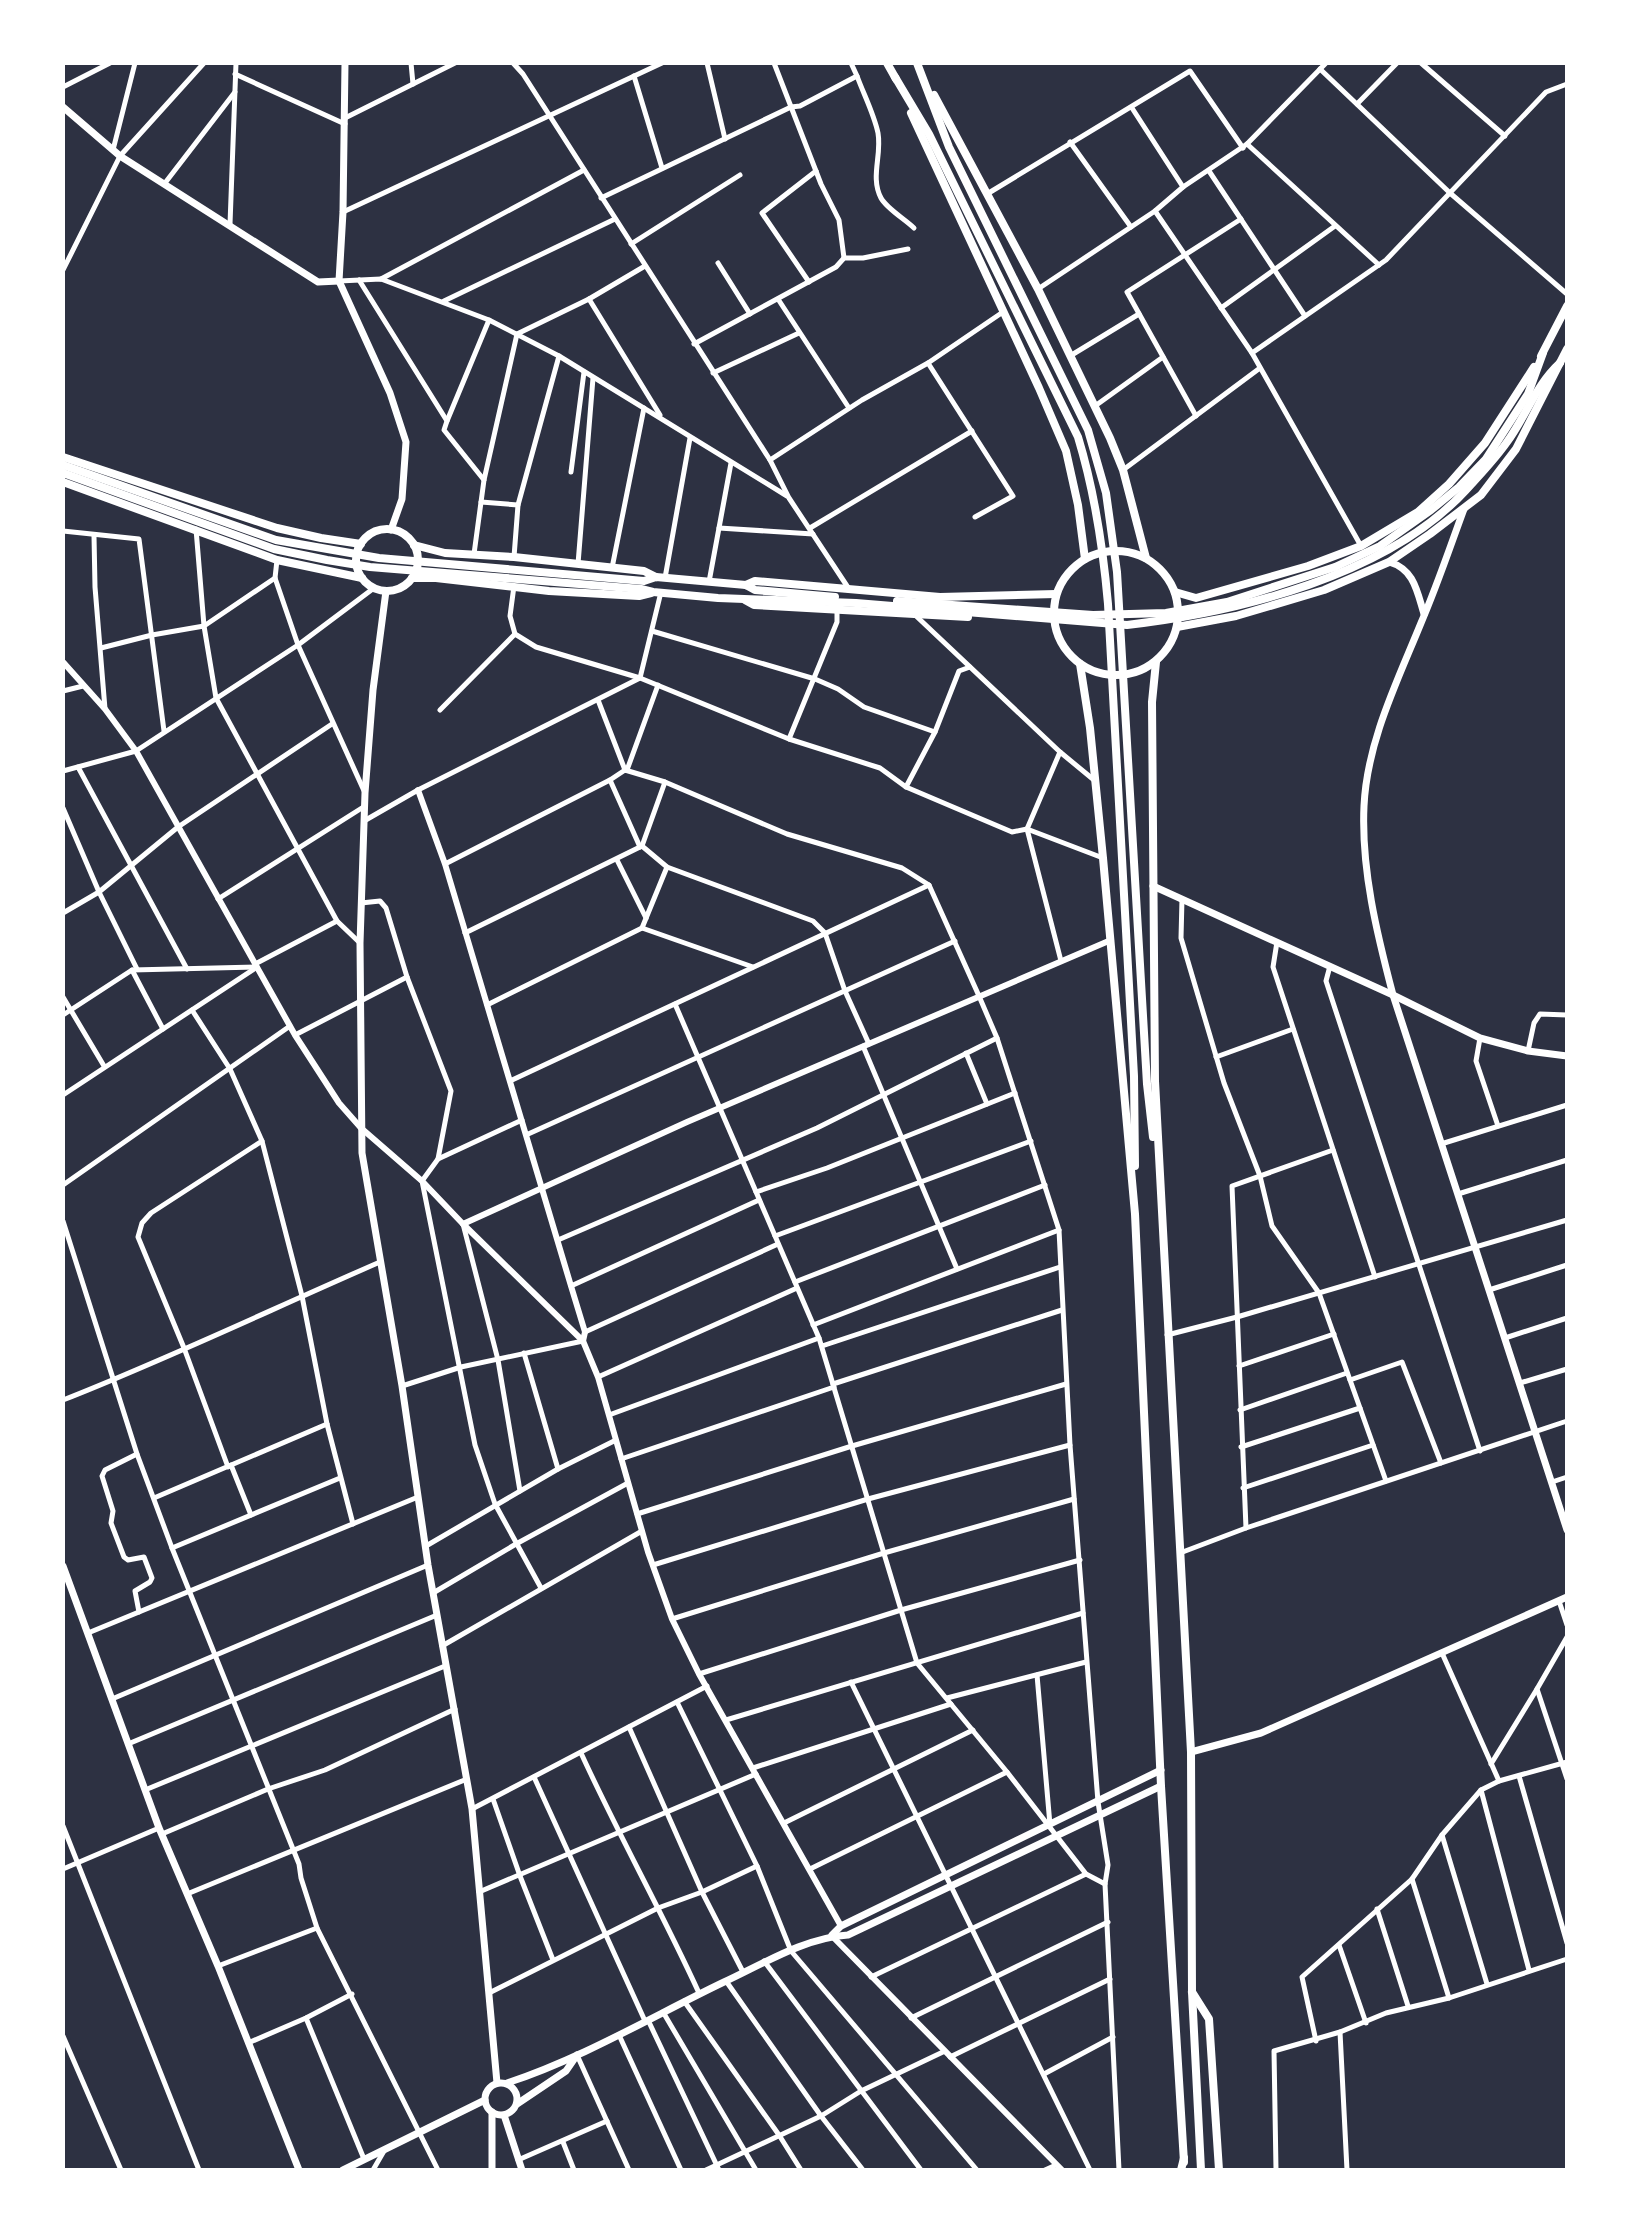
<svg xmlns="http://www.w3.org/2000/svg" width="1630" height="2233" font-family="'Source Sans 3',sans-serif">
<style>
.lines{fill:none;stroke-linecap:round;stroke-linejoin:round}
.minor{stroke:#fff;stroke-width:5}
.tertiary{stroke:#fff;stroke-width:6}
.secondary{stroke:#fff;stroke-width:7}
.primary{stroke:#fff;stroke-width:8}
.trunk{stroke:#fff;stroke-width:8}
</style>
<rect width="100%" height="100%" fill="#2d3142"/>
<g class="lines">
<g class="minor">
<polyline points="411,63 413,84"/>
<polyline points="513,63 523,74 770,460 789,498 849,589"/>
<polyline points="707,63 725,139"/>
<polyline points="774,63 821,184 839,220 844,258"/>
<polyline points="1421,63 1505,136"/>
<polyline points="1320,69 1450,193 1567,294"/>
<polyline points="235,74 345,124"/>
<polyline points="634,76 662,168"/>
<path d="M 857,76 C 864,95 874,114 878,133 C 882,155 870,177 881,198 C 887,209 905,219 914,228"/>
<polyline points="63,87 110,63"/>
<polyline points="1357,104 1397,63"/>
<polyline points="1132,108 1183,187"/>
<polyline points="345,118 455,63"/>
<polyline points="1070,142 1131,227"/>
<polyline points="1247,144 1379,265"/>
<polyline points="113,150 135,63"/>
<polyline points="1209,171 1305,316"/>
<polyline points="165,183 235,92"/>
<polyline points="987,194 1190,71 1243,148"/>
<polyline points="601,198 791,107 800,106 857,76 851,63"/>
<polyline points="1155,211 1252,353 1361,546"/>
<polyline points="343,212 662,63"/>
<polyline points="230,224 236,63"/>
<polyline points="631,244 740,175"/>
<polyline points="718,263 750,314"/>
<polyline points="63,270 120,156 204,63"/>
<polyline points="381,279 584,170"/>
<polyline points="359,280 447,421 444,430 484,480"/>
<polyline points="339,281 381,279 489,320 559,356 787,496"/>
<polyline points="809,282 762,213 816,171"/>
<polyline points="1038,289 1155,211 1183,187 1247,144 1326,63"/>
<polyline points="589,299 660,415"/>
<polyline points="778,299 849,408"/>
<polyline points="444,301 615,219"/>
<polyline points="1221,308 1335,226"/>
<polyline points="694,344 836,267 844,258 863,258 908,249"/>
<polyline points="1252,353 1386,260 1546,92 1567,84"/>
<polyline points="1070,356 1139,314"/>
<polyline points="928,363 1013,496 975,517"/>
<polyline points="713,373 799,333"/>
<polyline points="1095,406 1163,357"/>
<polyline points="1196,416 1127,292 1241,219"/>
<polyline points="447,421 489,320"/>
<polyline points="770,460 862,400 928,363 1003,312"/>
<polyline points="1123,470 1260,368"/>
<polyline points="571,472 584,372"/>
<polyline points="481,502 518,505"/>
<polyline points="719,528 813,534"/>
<polyline points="810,528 972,431"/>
<polyline points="196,529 204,626 216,698 337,921 360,943"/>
<polyline points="63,531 139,539 164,731"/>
<polyline points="94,536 95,587 105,709"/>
<polyline points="474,554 484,480 517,334 589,299 645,266"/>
<polyline points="514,557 518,505 559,356"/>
<polyline points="277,560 275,578 298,645 365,793"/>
<polyline points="578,564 593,378"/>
<polyline points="612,568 644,408"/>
<polyline points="665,578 690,438"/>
<polyline points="709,582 731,463"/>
<polyline points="514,586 510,616 515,634 536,647 640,678 789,739 880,768 906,787 1012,832 1027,829 1103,858"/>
<polyline points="914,614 1060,752 1094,780"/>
<polyline points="652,631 815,679 838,689 864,707 935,732"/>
<polyline points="101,648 152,635 204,626 275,578"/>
<polyline points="63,691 83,686"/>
<polyline points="598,700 625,770"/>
<polyline points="440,710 515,634"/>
<polyline points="789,739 837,622 837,610"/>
<polyline points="1060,752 1027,829 1061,961"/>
<polyline points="78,767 187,969"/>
<polyline points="627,770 658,685"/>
<polyline points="63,771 136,751 298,645 374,588"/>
<polyline points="610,780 640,847"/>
<polyline points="906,787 935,732 959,671 970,667"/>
<polyline points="63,808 99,892 137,969"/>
<polyline points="364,821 418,790 640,678 661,592"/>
<polyline points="642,846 665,782"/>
<polyline points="617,860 646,918"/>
<polyline points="445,864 610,780 625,770 665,782 787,834 902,868 929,885 979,996 997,1038 1059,1230 1070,1445 1098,1802 1108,1865 1105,1884 1119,2170"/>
<polyline points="218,899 365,806"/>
<polyline points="1182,899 1181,938 1224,1083 1260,1176 1272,1226 1319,1293 1386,1481"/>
<polyline points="361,903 380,901 386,908 407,977 451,1091 438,1159"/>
<polyline points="63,913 99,892 178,827 332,724"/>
<polyline points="642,928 667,867"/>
<polyline points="465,933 642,846 667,867 813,921 825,933 845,991 869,1044"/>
<polyline points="1277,942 1273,967 1375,1277"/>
<polyline points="255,964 337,921"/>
<polyline points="1330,966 1326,981 1480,1451"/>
<polyline points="132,970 163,1029"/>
<polyline points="63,997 104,1066"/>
<polyline points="675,1004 819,1338 917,1663 1007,1772 1086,1874 1105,1884"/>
<polyline points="487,1005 642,928 753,967"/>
<polyline points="192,1010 230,1069 262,1141 302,1296 327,1424 353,1524"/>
<polyline points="63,1015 132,970 256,967"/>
<polyline points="295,1035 407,977"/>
<polyline points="1480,1038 1476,1061 1498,1126"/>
<polyline points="863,1046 957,1269"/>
<polyline points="1528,1051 1534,1023 1540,1014 1567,1015"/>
<polyline points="966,1053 987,1104"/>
<polyline points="1216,1057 1293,1029"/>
<polyline points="510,1081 929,885"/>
<polyline points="63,1095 257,967"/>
<polyline points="522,1120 438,1159 422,1181 475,1445 495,1504 541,1588"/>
<polyline points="526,1135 955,941"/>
<polyline points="1441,1144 1567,1105"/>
<polyline points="63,1185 290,1026"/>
<polyline points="756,1192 827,1168 1015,1093"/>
<polyline points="1458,1194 1567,1160"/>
<polyline points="63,1221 137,1454 172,1548 299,1864 301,1878 317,1928 438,2170"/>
<polyline points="463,1224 498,1360 520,1491"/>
<polyline points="775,1236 1031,1141"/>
<polyline points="558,1240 817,1128 997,1038"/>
<polyline points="795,1282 1045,1185"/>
<polyline points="571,1286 759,1200"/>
<polyline points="1489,1290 1567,1265"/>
<polyline points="813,1325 1059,1230"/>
<polyline points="585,1332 778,1244"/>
<polyline points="1167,1335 1237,1317 1567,1220"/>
<polyline points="1505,1338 1567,1318"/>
<polyline points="822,1346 1060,1267"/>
<polyline points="524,1353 558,1469"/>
<polyline points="1239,1366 1334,1334"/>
<polyline points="598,1377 797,1288"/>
<polyline points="1350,1380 1402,1362 1441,1463"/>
<polyline points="1520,1383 1567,1369"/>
<polyline points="833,1384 1062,1310"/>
<polyline points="402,1386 461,1367 583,1341"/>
<path d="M 63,1400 C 170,1358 274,1308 380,1262"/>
<polyline points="1240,1410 1347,1373"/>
<polyline points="609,1415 819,1338"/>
<polyline points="1241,1447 1360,1408"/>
<polyline points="137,1454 105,1470 102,1476 113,1511 111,1523 124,1557 128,1560 144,1557 152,1578 150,1582 135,1591 139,1612"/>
<polyline points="621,1459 834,1387"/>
<polyline points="231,1465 251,1515"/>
<polyline points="228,1467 184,1348 138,1237 142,1223 151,1213 262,1141"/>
<polyline points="1552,1482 1567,1477"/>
<polyline points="1243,1488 1373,1445"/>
<polyline points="154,1498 327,1424"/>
<polyline points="637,1514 852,1446 1066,1384"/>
<polyline points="1246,1528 1232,1186 1333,1150"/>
<polyline points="426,1546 558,1469 616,1440"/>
<polyline points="172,1548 340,1478"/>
<polyline points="1180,1553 1246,1528 1567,1421"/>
<polyline points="653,1565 868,1499 1070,1445"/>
<polyline points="433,1593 516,1544 628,1483"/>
<polyline points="1559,1601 1567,1625"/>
<polyline points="672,1619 884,1553 1074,1499"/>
<polyline points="88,1633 418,1497"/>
<polyline points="1567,1637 1537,1689 1567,1779"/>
<polyline points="442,1646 642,1531"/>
<polyline points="1442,1653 1499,1781"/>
<polyline points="699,1674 901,1610 1080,1560"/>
<polyline points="1037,1675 1050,1825"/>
<polyline points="851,1682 1090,2170"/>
<polyline points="947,1698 1086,1662"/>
<polyline points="112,1699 428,1565"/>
<polyline points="677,1702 757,1866 791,1951 977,2170"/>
<polyline points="726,1720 1083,1613"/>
<polyline points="629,1727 702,1892 743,1972"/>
<polyline points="128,1744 437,1615"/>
<path d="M 581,1753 C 618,1834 662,1912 699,1993"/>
<polyline points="1491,1764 1537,1689"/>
<polyline points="753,1768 951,1704"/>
<polyline points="1519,1776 1567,1943"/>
<polyline points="534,1777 645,2021"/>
<polyline points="145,1790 445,1666"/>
<polyline points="1481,1790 1529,1970"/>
<polyline points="493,1799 520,1876 553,1960"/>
<polyline points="472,1809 707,1686"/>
<polyline points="784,1823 973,1730"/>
<polyline points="63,1826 199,2170"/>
<polyline points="162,1834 268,1789 325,1770 455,1709"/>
<polyline points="1442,1835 1487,1984"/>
<polyline points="63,1869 159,1828"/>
<polyline points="810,1869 1007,1772"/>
<polyline points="1412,1879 1449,1998"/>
<polyline points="479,1892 756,1774"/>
<polyline points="187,1894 467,1779"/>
<polyline points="1377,1909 1408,2006"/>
<polyline points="1339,1945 1366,2023"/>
<polyline points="764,1961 921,2170"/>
<polyline points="218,1966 317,1928"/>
<polyline points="871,1977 1086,1874"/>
<polyline points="726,1981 821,2116 863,2170"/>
<polyline points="489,1993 658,1908 702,1892 757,1866"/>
<polyline points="684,2001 779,2135 801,2170"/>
<polyline points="663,2012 756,2170"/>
<polyline points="306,2018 364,2159"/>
<polyline points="911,2018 1108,1922"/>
<polyline points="648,2020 719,2170"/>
<polyline points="1340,2032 1347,2170"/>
<polyline points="619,2035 681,2170"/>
<polyline points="63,2036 121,2170"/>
<polyline points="1316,2041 1302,1977 1412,1879 1442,1835 1481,1790 1499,1781 1567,1762"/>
<polyline points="248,2043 306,2018 352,1994"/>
<polyline points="577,2055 629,2170"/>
<polyline points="950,2057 1110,1979"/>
<polyline points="1044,2074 1113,2037"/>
<polyline points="563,2142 574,2170"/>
<polyline points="518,2160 607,2121"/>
<polyline points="373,2170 384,2151"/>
<polyline points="706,2170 821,2116 861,2091 945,2051"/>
<polyline points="1045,2170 1056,2165"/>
<polyline points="1276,2170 1274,2051 1340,2032 1386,2013 1449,1998 1567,1959"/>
</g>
<g class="tertiary">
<polyline points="63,662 105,709 136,751 295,1035 339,1103 361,1128 422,1181 463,1224 583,1341"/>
<polyline points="418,790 445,864 571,1286 585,1332 583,1341 598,1377 648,1552 672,1619 699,1674 841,1926"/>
<polyline points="463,1224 687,1122 1111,940"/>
<polyline points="832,1936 1062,2170"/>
</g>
<g class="secondary">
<polyline points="345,63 343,212 339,281 390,393 406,442 402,499 391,530"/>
<polyline points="63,107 120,156 318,282 339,281"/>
<path d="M 1464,509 C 1450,547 1437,586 1421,623 C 1397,682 1367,742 1364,806 C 1361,869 1377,934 1393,995 L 1567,1530"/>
<path d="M 1389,562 C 1414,569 1417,591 1424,614"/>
<polyline points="386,591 373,690 365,793 360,943 362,1153 402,1386 428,1565 472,1809 497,2083"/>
<polyline points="1153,886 1393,995 1480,1038 1528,1051 1567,1056"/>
<polyline points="63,1566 159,1828 218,1966 299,2170"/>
<polyline points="1191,1752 1261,1733 1567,1597"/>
<polyline points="832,1935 841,1926 1161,1770"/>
<circle cx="501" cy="2099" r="16"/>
<path d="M 507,2083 C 583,2058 653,2016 724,1982 C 763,1964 804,1938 848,1935 L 1161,1786"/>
<polyline points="517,2104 566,2071 577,2055"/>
<polyline points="504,2115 522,2170"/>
<polyline points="343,2170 485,2100"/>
<polyline points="492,2170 492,2112"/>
</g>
<g class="primary">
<polyline points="887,63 896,79"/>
<polyline points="917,63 949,147 1088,430 1106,493 1117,572 1147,1084 1153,1137"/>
<path d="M 895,77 L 929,134 L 1078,437 C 1095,493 1103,547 1108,604 L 1134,1076 L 1135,1166"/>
<polyline points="934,95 1038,289 1110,438 1123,470 1146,558"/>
<polyline points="911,113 1039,388 1066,451 1078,505 1085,559"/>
<polyline points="1541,356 1567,306"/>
<polyline points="63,457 277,528 321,538 361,544"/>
<polyline points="63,465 276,540 379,558 644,581 656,577 746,585 755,590 835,597"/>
<path d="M 63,473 L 274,549 L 327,560 L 370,567 L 641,589 L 653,592 L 718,598 L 856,603 L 1127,625 C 1238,612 1387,576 1466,490 C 1480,475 1495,459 1507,442 C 1526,416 1536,385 1560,363"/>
<polyline points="63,482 277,560 362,578"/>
<circle cx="387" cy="560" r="31"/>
<polyline points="414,545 445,553 514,557 644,571 656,577"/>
<circle cx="1116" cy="613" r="62"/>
<polyline points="412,578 436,578 549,591 639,596 651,593"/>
<polyline points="746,585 755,581 940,597 1056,594"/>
<polyline points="1175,592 1196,598 1308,566 1361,546 1418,512 1449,484 1485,443 1534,367"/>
<polyline points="745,600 754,605 968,617"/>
<polyline points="897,601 1093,615 1166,613 1227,602 1335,567 1380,546 1431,510 1459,487 1486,459 1528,394 1543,353"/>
<polyline points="1177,627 1236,616 1324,590 1389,562 1430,534 1481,495 1516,449 1567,349"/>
<polyline points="1156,662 1152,702 1155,1081 1191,1752 1192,1992 1201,2170"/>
<polyline points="1080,664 1090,728 1103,858 1135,1214 1161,1786 1184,2162"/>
</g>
<g class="trunk">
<polyline points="1192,1992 1209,2019 1219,2170"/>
<polyline points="1181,2170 1184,2158"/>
</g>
</g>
<rect width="1630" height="2233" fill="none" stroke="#ffffff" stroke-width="130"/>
</svg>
